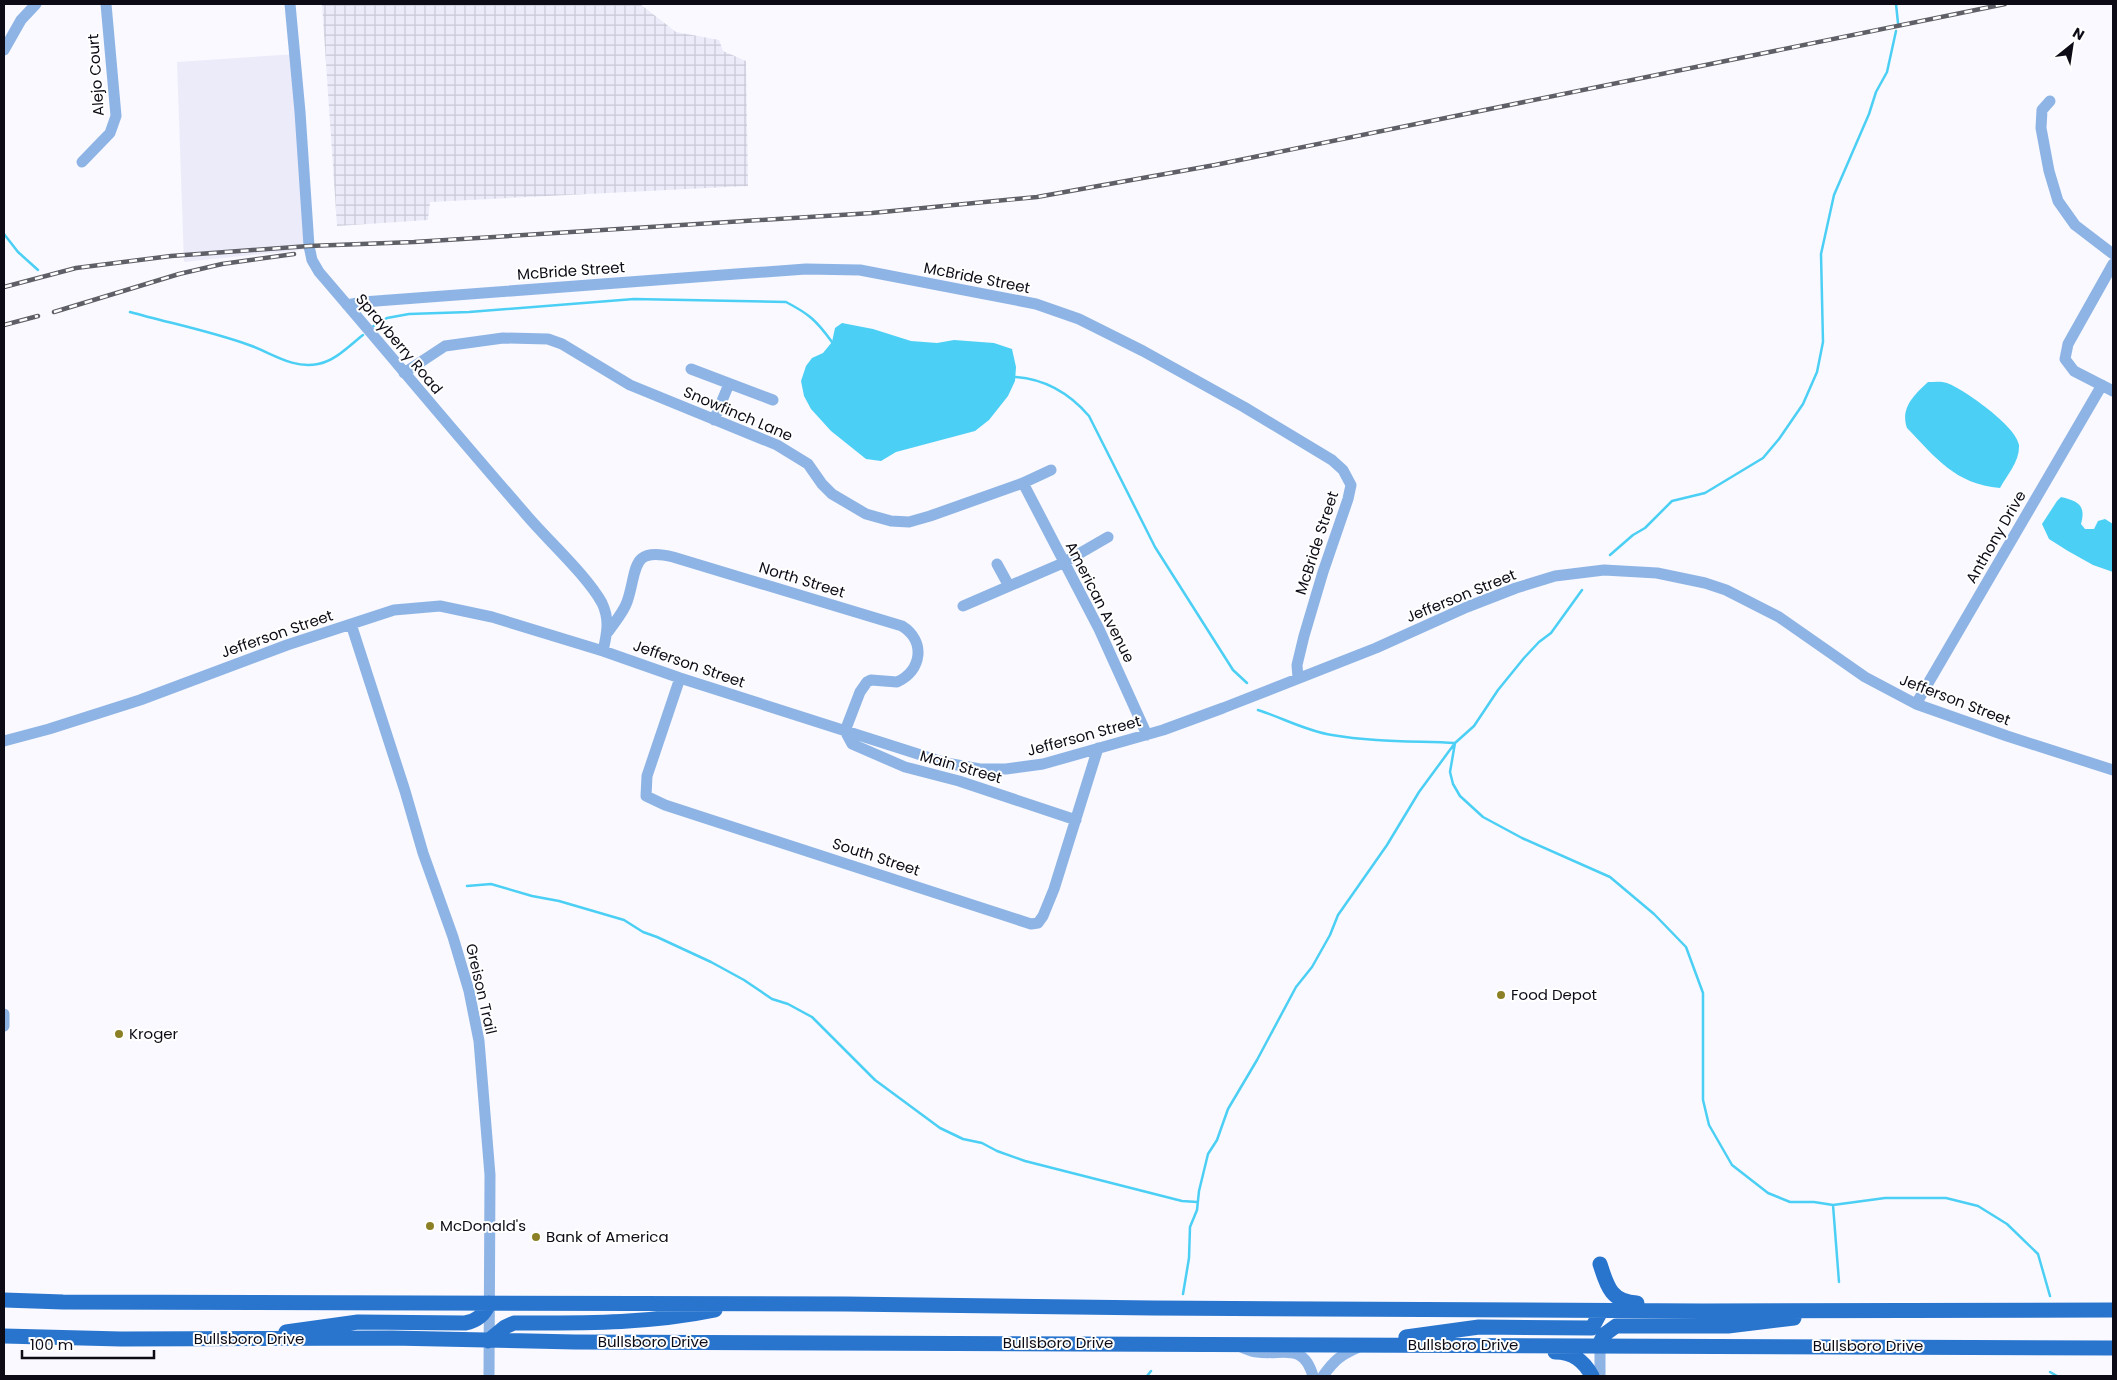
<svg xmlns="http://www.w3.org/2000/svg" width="2117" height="1380" viewBox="0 0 2117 1380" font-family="Poppins,sans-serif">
<defs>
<pattern id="industrial-grid" width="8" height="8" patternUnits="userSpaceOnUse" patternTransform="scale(1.25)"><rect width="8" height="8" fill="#ecebfa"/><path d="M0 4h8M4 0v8" fill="none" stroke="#c9c8d6"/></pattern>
</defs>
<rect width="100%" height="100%" fill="#f9f9ff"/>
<path fill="#ecebfa" d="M297,54L309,249L184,262L177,62Z"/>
<path fill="url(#industrial-grid)" d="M322,4H640L676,32L719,40L723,51L746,61L748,186L430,202L428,220L337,226Z"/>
<path fill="#4ccff4" d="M842,323L873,329L911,341L937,343L954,340L994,343L1012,349L1016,367L1015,381L1008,396L989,420L975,431L896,452L881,461L866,459L831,431L811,409L804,396L801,381L806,366L812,358L823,353L832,342L835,328Z
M1928,382C1934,382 1941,381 1947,383C1964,389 2017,427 2019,445C2020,461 2007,475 2000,488C1955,484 1936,458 1907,428C1900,408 1914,395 1928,382Z
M2061,497C2079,501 2086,506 2081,524L2085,529H2094L2098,521L2105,519L2113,524V572L2093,565L2068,551L2049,539L2042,524L2057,501Z"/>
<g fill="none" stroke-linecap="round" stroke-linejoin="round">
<path stroke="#4ccff4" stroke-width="2.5" d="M1896,4L1898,23
M4,234L18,252L38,270
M130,312C169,323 210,331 249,345C272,353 292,369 318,364C335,361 349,346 363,335
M372,327L387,318L409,314L469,312L634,299L786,302C809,314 816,320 832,342
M1015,377C1046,379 1069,393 1089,416L1155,547L1233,670L1247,683
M1610,555L1633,535L1645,528L1672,501L1705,493L1763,458L1779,439L1803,404L1817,372L1823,342L1821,254L1834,195L1869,114L1876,92L1887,72L1896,31
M1258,710C1283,718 1306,731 1332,735C1372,742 1414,741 1455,743
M1455,743L1450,772L1453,784L1460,796L1483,817L1522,838L1610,877L1654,914L1686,947L1703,993V1100L1709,1125L1732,1165L1768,1193L1790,1202H1814L1833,1205L1885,1198H1946L1978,1206L2007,1224L2038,1254L2050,1296
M467,886L491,884L532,896L559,901L624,920L643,932L657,937L711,962L744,980L772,999L788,1004L812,1017L875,1080L940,1128L963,1139L982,1143L997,1151L1025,1161L1182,1201L1197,1202
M1833,1205L1839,1282
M1183,1294L1189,1258L1190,1227L1197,1210L1199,1191L1208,1154L1217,1140L1228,1109L1257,1060L1296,987L1312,967L1330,935L1338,915L1387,845L1419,792L1455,743L1474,726L1498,690L1524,658L1539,642L1551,633L1582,590
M2050,1372L2057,1376
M1147,1376L1151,1371"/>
<path stroke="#8eb4e5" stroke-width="11" d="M290,4L300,112L309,246L312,260L319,272C387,351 454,432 523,511C545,538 586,574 602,603C610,620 607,633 603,651
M4,50L21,20L36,4
M2050,101L2042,110L2041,128L2049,171L2058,201L2075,225L2113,254
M82,162L110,133L116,116L106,4
M2113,264L2068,344L2065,359L2074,371L2113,391
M347,305L363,302L736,274L806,269L860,270L1036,304L1079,319L1143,351L1244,407L1332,460L1343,470L1351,485L1348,499L1323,572L1304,636L1297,665L1298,678
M691,369L773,400
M404,373L445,346L503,338L548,339L562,344L630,385L777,445L808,464L822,484L832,494L866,514L891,521L909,522L930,516L1023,483L1051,470
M714,420L729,384
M1023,483L1099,629L1147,735
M997,564L1009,586
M963,606L1063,563L1108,537
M351,624L405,791L423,853L453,937L469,991L479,1041L490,1175L489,1376
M608,632C614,623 623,613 627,602C638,571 629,546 673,557L902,626C926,641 922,671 897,682L871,680L867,682L860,692L845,731L852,744L905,767L959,781L1076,820
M680,678L647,776L646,796L665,805L1031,924L1038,923L1043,916L1054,889L1098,748
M1916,704L2102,385
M4,741L49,729L140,700L287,645L394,610L440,606L492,617L603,651L680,678L946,763L980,769H1006L1043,764L1163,730L1223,708L1376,648L1467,607L1516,588L1555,576L1604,570L1657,573L1705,583L1726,590L1779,617L1865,677L1916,704L2007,736L2113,770
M4,1014V1026
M1241,1347C1246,1349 1252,1352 1257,1352C1282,1356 1303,1341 1313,1376
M1323,1376C1335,1359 1341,1355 1359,1347
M1600,1376V1338"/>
<path stroke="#2975ce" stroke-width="15" d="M1600,1264C1607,1286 1611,1302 1637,1303
M4,1300L63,1302L846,1304L1153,1308L1703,1311L2113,1310
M286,1332L358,1322L465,1323C477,1321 485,1314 489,1303
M4,1336L121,1339L392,1338L575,1342L2113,1348
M1406,1337L1479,1327L1592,1328L1600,1313
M488,1341L505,1327L514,1323C582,1323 648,1324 715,1310
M1600,1343L1605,1334L1616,1326H1728L1794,1318
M1555,1352C1573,1352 1584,1361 1592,1376"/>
<defs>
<path id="rail" d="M4,287L76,268L171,256L309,246L414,242L872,213L1037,197L1215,165L2005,4
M54,312L179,274L222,264L294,254
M4,325L38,316"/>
</defs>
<use href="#rail" stroke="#5f5f67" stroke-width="4.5"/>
<use href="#rail" stroke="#fff" stroke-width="2.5" stroke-dasharray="8" stroke-linecap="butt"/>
</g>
<g fill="#8c8027" stroke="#fff" stroke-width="2">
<circle cx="1501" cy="995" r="5"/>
<circle cx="119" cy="1034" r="5"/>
<circle cx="430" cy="1226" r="5"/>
<circle cx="536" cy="1237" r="5"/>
</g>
<g text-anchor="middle" stroke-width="4" stroke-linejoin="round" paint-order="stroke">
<g font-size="15" fill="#0d0c16" stroke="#fff">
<text transform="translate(96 75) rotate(-94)" y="5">Alejo Court</text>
<text transform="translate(571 271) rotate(-4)" y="5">McBride Street</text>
<text transform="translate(977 278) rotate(11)" y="5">McBride Street</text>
<text transform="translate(399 344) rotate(50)" y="5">Sprayberry Road</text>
<text transform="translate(738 414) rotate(23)" y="5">Snowfinch Lane</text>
<text transform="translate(1996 537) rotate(-60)" y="5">Anthony Drive</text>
<text transform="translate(1317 543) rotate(-72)" y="5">McBride Street</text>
<text transform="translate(802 580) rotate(17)" y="5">North Street</text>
<text transform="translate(1461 596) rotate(-22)" y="5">Jefferson Street</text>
<text transform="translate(1100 602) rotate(63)" y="5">American Avenue</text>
<text transform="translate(277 634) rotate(-19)" y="5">Jefferson Street</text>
<text transform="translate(689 664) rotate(19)" y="5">Jefferson Street</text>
<text transform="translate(1955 700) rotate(21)" y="5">Jefferson Street</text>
<text transform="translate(1084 736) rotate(-15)" y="5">Jefferson Street</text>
<text transform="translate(961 767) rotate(16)" y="5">Main Street</text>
<text transform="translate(876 857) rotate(18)" y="5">South Street</text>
<text transform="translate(481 989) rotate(77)" y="5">Greison Trail</text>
<text x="249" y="1344">Bullsboro Drive</text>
<text x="653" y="1347">Bullsboro Drive</text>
<text x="1058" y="1348">Bullsboro Drive</text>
<text x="1463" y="1350">Bullsboro Drive</text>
<text x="1868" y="1351">Bullsboro Drive</text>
</g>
<g font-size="15" fill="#0d0c16" stroke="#fff" text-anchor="start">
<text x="1511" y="1000">Food Depot</text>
<text x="129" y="1039">Kroger</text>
<text x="440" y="1231">McDonald's</text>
<text x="546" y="1242">Bank of America</text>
</g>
</g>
<rect width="2117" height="1380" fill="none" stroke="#0d0c16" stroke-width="10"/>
<g transform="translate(2072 45) rotate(30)" stroke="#ffffff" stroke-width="4" paint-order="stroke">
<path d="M0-4L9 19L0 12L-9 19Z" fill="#0d0c16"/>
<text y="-8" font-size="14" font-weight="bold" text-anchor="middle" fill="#0d0c16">N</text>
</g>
<path d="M22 1350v8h132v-8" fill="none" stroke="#0d0c16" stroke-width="2.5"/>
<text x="30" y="1350" font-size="15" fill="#0d0c16" stroke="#ffffff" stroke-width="4" paint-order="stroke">100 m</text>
</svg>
